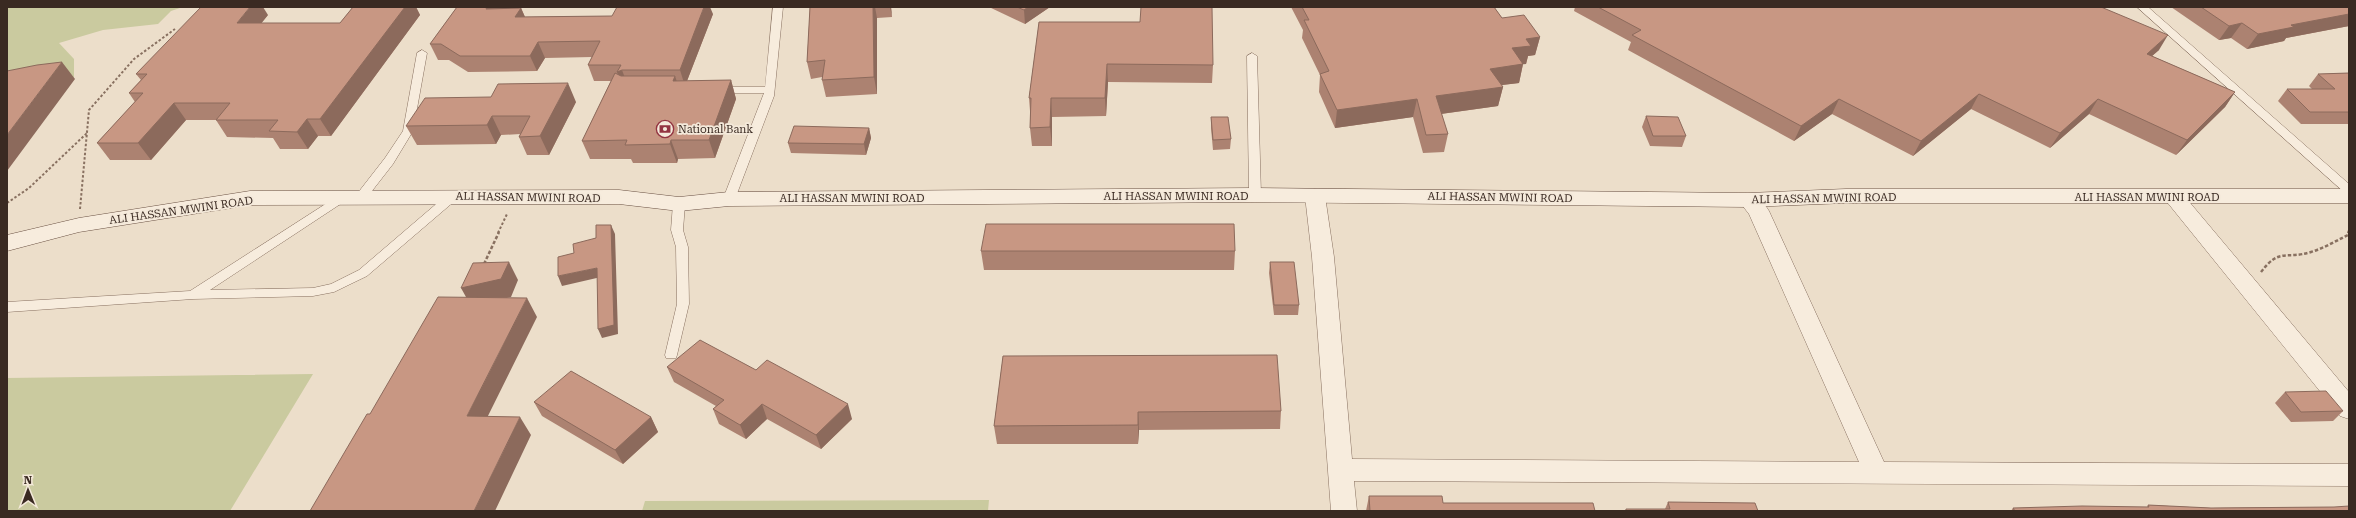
<svg xmlns="http://www.w3.org/2000/svg" width="2356" height="518" viewBox="0 0 2356 518" font-family="'Roboto Serif',serif">
<rect width="100%" height="100%" fill="#ecdeca"/>
<path fill="#caca9f" d="M7,7H183L171,11L158,24L103,30L59,43L74,59V77L7,87Z
M313,374L230,511H7V378Z
M989,500L988,511H642L645,501Z"/>
<g fill="none" stroke-linecap="round" stroke-linejoin="round">
<defs>
<path id="service" d="M773,7H783L774,96L735,199L729,203L723,199L764,93H719L714,90L719,87H765Z
M2137,7H2148L2349,184V194L2345,193Z
M422,50L427,53L413,131L393,164L365,200H357L355,197L357,194L385,158L403,131L417,53Z
M1252,53L1257,56L1261,195L1255,199L1249,195L1247,56Z
M453,192L459,196L457,199L367,276L334,292L313,296L193,299L7,312V302L190,291L341,194L345,195L347,198L345,201L210,290L313,288L331,284L359,270L449,193Z
M679,200L685,204L683,230L688,247L689,304L677,355L676,358H666L665,355L677,304L676,247L671,230L673,204Z"/>
<path id="minor" d="M1315,189L1322,191L1325,196L1334,257L1352,459L1859,462L1749,214L1738,200L1741,195C1754,191 1762,200 1769,211L1884,462L2349,464V486L1354,481L1357,511H1331L1312,257L1305,196L1308,191Z
M2174,190L2181,192L2349,392V419L2340,416L2167,202L2164,197L2167,192Z"/>
<path id="secondary" d="M1255,188L1748,193L1846,189H2349V203H1846L1748,207L1255,202L729,206L679,211L619,204L250,205L79,232L7,251V235L79,218L250,191L619,190L679,197L729,192Z"/>
</defs>
<use href="#service" stroke="#887060" stroke-width="1"/>
<use href="#minor" stroke="#887060" stroke-width="1"/>
<use href="#secondary" stroke="#6a5143" stroke-width="1"/>
<path stroke="#887060" stroke-width="2" stroke-dasharray="2.5 2" stroke-linecap="butt" d="M7,203L29,188L87,133
M80,209L89,110L134,59L175,29
M498,233L507,214
M2348,233L2349,230"/>
<path stroke="#887060" stroke-width="2.5" stroke-dasharray="3.5 2" stroke-linecap="butt" d="M484,264L499,232
M2261,272C2280,247 2285,260 2311,252C2324,248 2336,241 2348,235L2349,232"/>
<use href="#service" fill="#f7ecdd" fill-rule="evenodd"/>
<use href="#minor" fill="#f7ecdd" fill-rule="evenodd"/>
<use href="#secondary" fill="#f7ecdd" fill-rule="evenodd"/>
</g>
<path fill="#ac8271" d="M353,7H416L420,15L331,136H318L308,149H280L273,138L227,137L216,120H186L151,160H110L97,143L135,102L129,93L141,80L136,74L268,15L261,23H340Z
M457,7H504L503,8H521L525,17L612,16L713,14L687,81L731,80L736,99L715,158L678,159L677,163H633L631,159H590L582,141L611,81H594L588,65L592,57L545,58L537,71L468,72L449,60H438L430,44Z
M810,7H891L892,17L877,18V94L826,97L822,80V77L811,79L807,62Z
M989,7H1050L1025,24Z
M1291,7H1494L1502,18L1540,37L1535,55L1528,56L1526,64H1523L1519,83L1501,85L1503,87L1498,106L1441,114L1448,134L1444,152L1423,153L1413,117L1335,128L1319,92L1320,75L1302,38L1303,30Z
M1575,7H2101L2159,50L2152,56L2235,92L2225,107L2176,155L2089,114L2050,148L1971,109L1913,156L1832,114L1794,141L1628,50L1631,42L1574,11Z
M2171,7H2349V26L2286,38L2284,41L2247,49L2231,38L2219,40Z
M1039,22L1213,65L1212,83L1108,82L1106,116L1052,117V146H1032L1030,128V111L1029,98Z
M2349,73V124H2301L2278,101L2287,89H2312L2309,86L2318,74Z
M576,102L549,155H527L519,137L520,134L501,135L496,144L417,145L406,126Z
M1646,116L1686,136L1682,147L1650,146L1642,127Z
M1211,117L1231,139L1230,149L1213,150L1211,128Z
M869,128L871,138L866,155L791,153L788,143Z
M981,251H1235L1234,270H984Z
M1270,262L1299,305L1298,315H1274L1269,273Z
M1003,356L1281,411L1280,429L1139,430L1138,444H997L994,426Z
M667,367L756,370L852,419L821,449L767,419L746,439L719,424L713,409L716,406L674,382Z
M2285,392L2343,411L2333,421L2291,422L2275,403Z
M534,402L651,417L658,432L623,464L542,416Z
M1369,496L1443,503L1595,511H1366Z
M1668,502L1758,511H1625L1626,509H1665Z
M2148,505L2211,508L2334,507L2349,511H2011L2013,508L2147,507Z"/>
<path fill="#8c6a5c" d="M250,7H263L268,15L248,40L237,23Z
M405,7H416L420,15L331,136L320,119Z
M487,7H504L493,24L486,9Z
M704,7H710L713,14L685,86L680,70Z
M873,7H875L877,18V94L874,77Z
M890,7H891L892,17Z
M1028,7H1050L1025,24L1024,10Z
M521,8L528,24L515,17Z
M2349,14V26L2286,38L2284,41L2247,49L2258,34L2291,25Z
M2242,23L2231,38L2219,40L2229,26Z
M2168,35L2159,50L2138,68L2147,54Z
M1540,37L1535,55L1528,56L1526,64L1508,66L1512,48L1526,39Z
M538,42L545,58L537,71L530,56Z
M62,62L75,79L7,171V135Z
M1107,64L1108,82L1106,116L1105,98Z
M1523,64L1519,83L1486,87L1490,69Z
M622,70L628,86L623,88L617,72Z
M675,76L681,94L673,81Z
M731,80L736,99L715,158L709,140Z
M568,83L576,102L549,155L540,136Z
M1503,87L1498,106L1433,115L1436,96Z
M2235,92L2225,107L2176,155L2187,140Z
M1979,94L1971,109L1913,156L1921,141Z
M1051,98L1052,117V146L1050,127Z
M1417,99L1413,117L1335,128L1337,110Z
M1839,99L1832,114L1794,141L1801,126Z
M2098,99L2089,114L2050,148L2060,133Z
M174,103L186,120L151,160L138,143Z
M492,116L501,135L496,144L487,125Z
M307,119L318,136L308,149L297,132Z
M869,128L871,138L866,155L864,144Z
M671,140L678,159L677,163L670,144Z
M611,225L615,234L618,334L602,338L598,329Z
M509,262L518,280L511,297L471,306L461,288Z
M597,268L601,277L562,286L558,276Z
M527,298L537,317L479,434L467,416Z
M762,404L767,419L746,439L740,425Z
M848,404L852,419L821,449L816,435Z
M1138,412L1139,430L1138,444Z
M520,417L531,435L495,511H474Z
M651,417L658,432L623,464L615,450Z"/>
<path fill="#c89783" stroke="#8c6a5c" d="M201,7H250L237,23H340L353,7H405L320,119H307L297,132L269,131L278,120H216L230,103H174L138,143H97L143,93H129L147,74H136Z
M457,7H487L486,9L521,8L515,17L612,16L617,7H704L680,70H622L617,72L621,65H588L600,41L538,42L530,56H460L441,44H430Z
M810,7H873L874,77L822,80L825,60L807,62Z
M1017,7H1028L1024,10Z
M1141,7H1212L1213,65L1107,64L1105,98H1051L1050,127L1030,128L1031,98H1029L1039,22H1140Z
M1302,7H1494L1502,18L1524,15L1540,37L1526,39L1531,46L1512,48L1523,64L1490,69L1503,87L1436,96L1448,134L1426,135L1417,99L1337,110L1320,74L1329,71L1304,20H1309Z
M1598,7H2101L2168,35L2147,54L2235,92L2187,140L2098,99L2060,133L1979,94L1921,141L1839,99L1801,126L1632,35L1641,30Z
M2201,7H2349V14L2291,25L2294,27L2258,34L2242,23L2229,26Z
M62,62L7,135V71L37,65Z
M615,73L621,76H675L673,81L731,80L709,140H671L670,144L625,145L627,140L582,141Z
M2349,73V112H2310L2287,89H2335L2318,74Z
M568,83L540,136L519,137L530,116H492L487,125L406,126L425,98L491,97L498,84Z
M1646,116L1678,117L1686,136H1653Z
M1211,117H1228L1231,139L1213,140Z
M794,126L869,128L864,144L788,143Z
M986,224H1234L1235,251H981Z
M596,225H611L614,325L598,329L597,268L558,276V257L574,253L573,244L596,238Z
M509,262L501,279L461,288L473,263Z
M1270,262H1294L1299,305H1274Z
M438,297L527,298L467,416L520,417L474,511H310L367,414H370Z
M700,340L756,370L767,360L848,404L816,435L762,404L740,425L713,409L724,400L667,367Z
M1277,355L1281,411L1138,412V425L994,426L1003,356Z
M571,371L651,417L615,450L534,402Z
M2326,391L2343,411L2301,412L2285,392Z
M1369,496H1442L1443,503H1593L1595,511H1370Z
M1668,502L1755,503L1758,511H1626V509H1670Z
M2148,505L2211,508L2334,507L2349,506V511H2015L2013,508L2082,506L2149,507Z"/>
<defs>
<symbol id="bank-ring" viewBox="-11 -11 22 22"><circle r="9.5" fill="#f4e9da" stroke="#933441" stroke-width="1.5"/><path d="M-6-4H6V4H-6ZM0-2.3a2.3 2.3 0 1 0 0 4.6a2.3 2.3 0 1 0 0-4.6Z" fill="#933441"/></symbol>
</defs>
<g fill-rule="evenodd">
<use href="#bank-ring" x="655" y="119" width="20" height="20"/>
</g>
<g text-anchor="middle" stroke-width="3.5" stroke-linejoin="round" paint-order="stroke">
<g font-size="11" fill="#3a2a22" stroke="#f4e9da" text-anchor="start">
<text x="678" y="133">National Bank</text>
</g>
<g font-size="11" fill="#3a2a22" stroke="#f4e9da">
<text x="1176" y="200">ALI HASSAN MWINI ROAD</text>
<text transform="translate(528 197) rotate(1)" y="4">ALI HASSAN MWINI ROAD</text>
<text transform="translate(1500 197) rotate(1)" y="4">ALI HASSAN MWINI ROAD</text>
<text x="2147" y="201">ALI HASSAN MWINI ROAD</text>
<text x="852" y="202">ALI HASSAN MWINI ROAD</text>
<text transform="translate(1824 198) rotate(-1)" y="4">ALI HASSAN MWINI ROAD</text>
<text transform="translate(181 210) rotate(-8)" y="4">ALI HASSAN MWINI ROAD</text>
</g>
</g>
<rect width="2356" height="518" fill="none" stroke="#3a2a22" stroke-width="16"/>
<g transform="translate(28 490) rotate(359)" stroke="#f4e9da" stroke-width="3" paint-order="stroke">
<path d="M0-3L7 15L0 10L-7 15Z" fill="#3a2a22"/>
<text y="-6" font-size="11" font-weight="bold" text-anchor="middle" fill="#3a2a22">N</text>
</g>
</svg>
